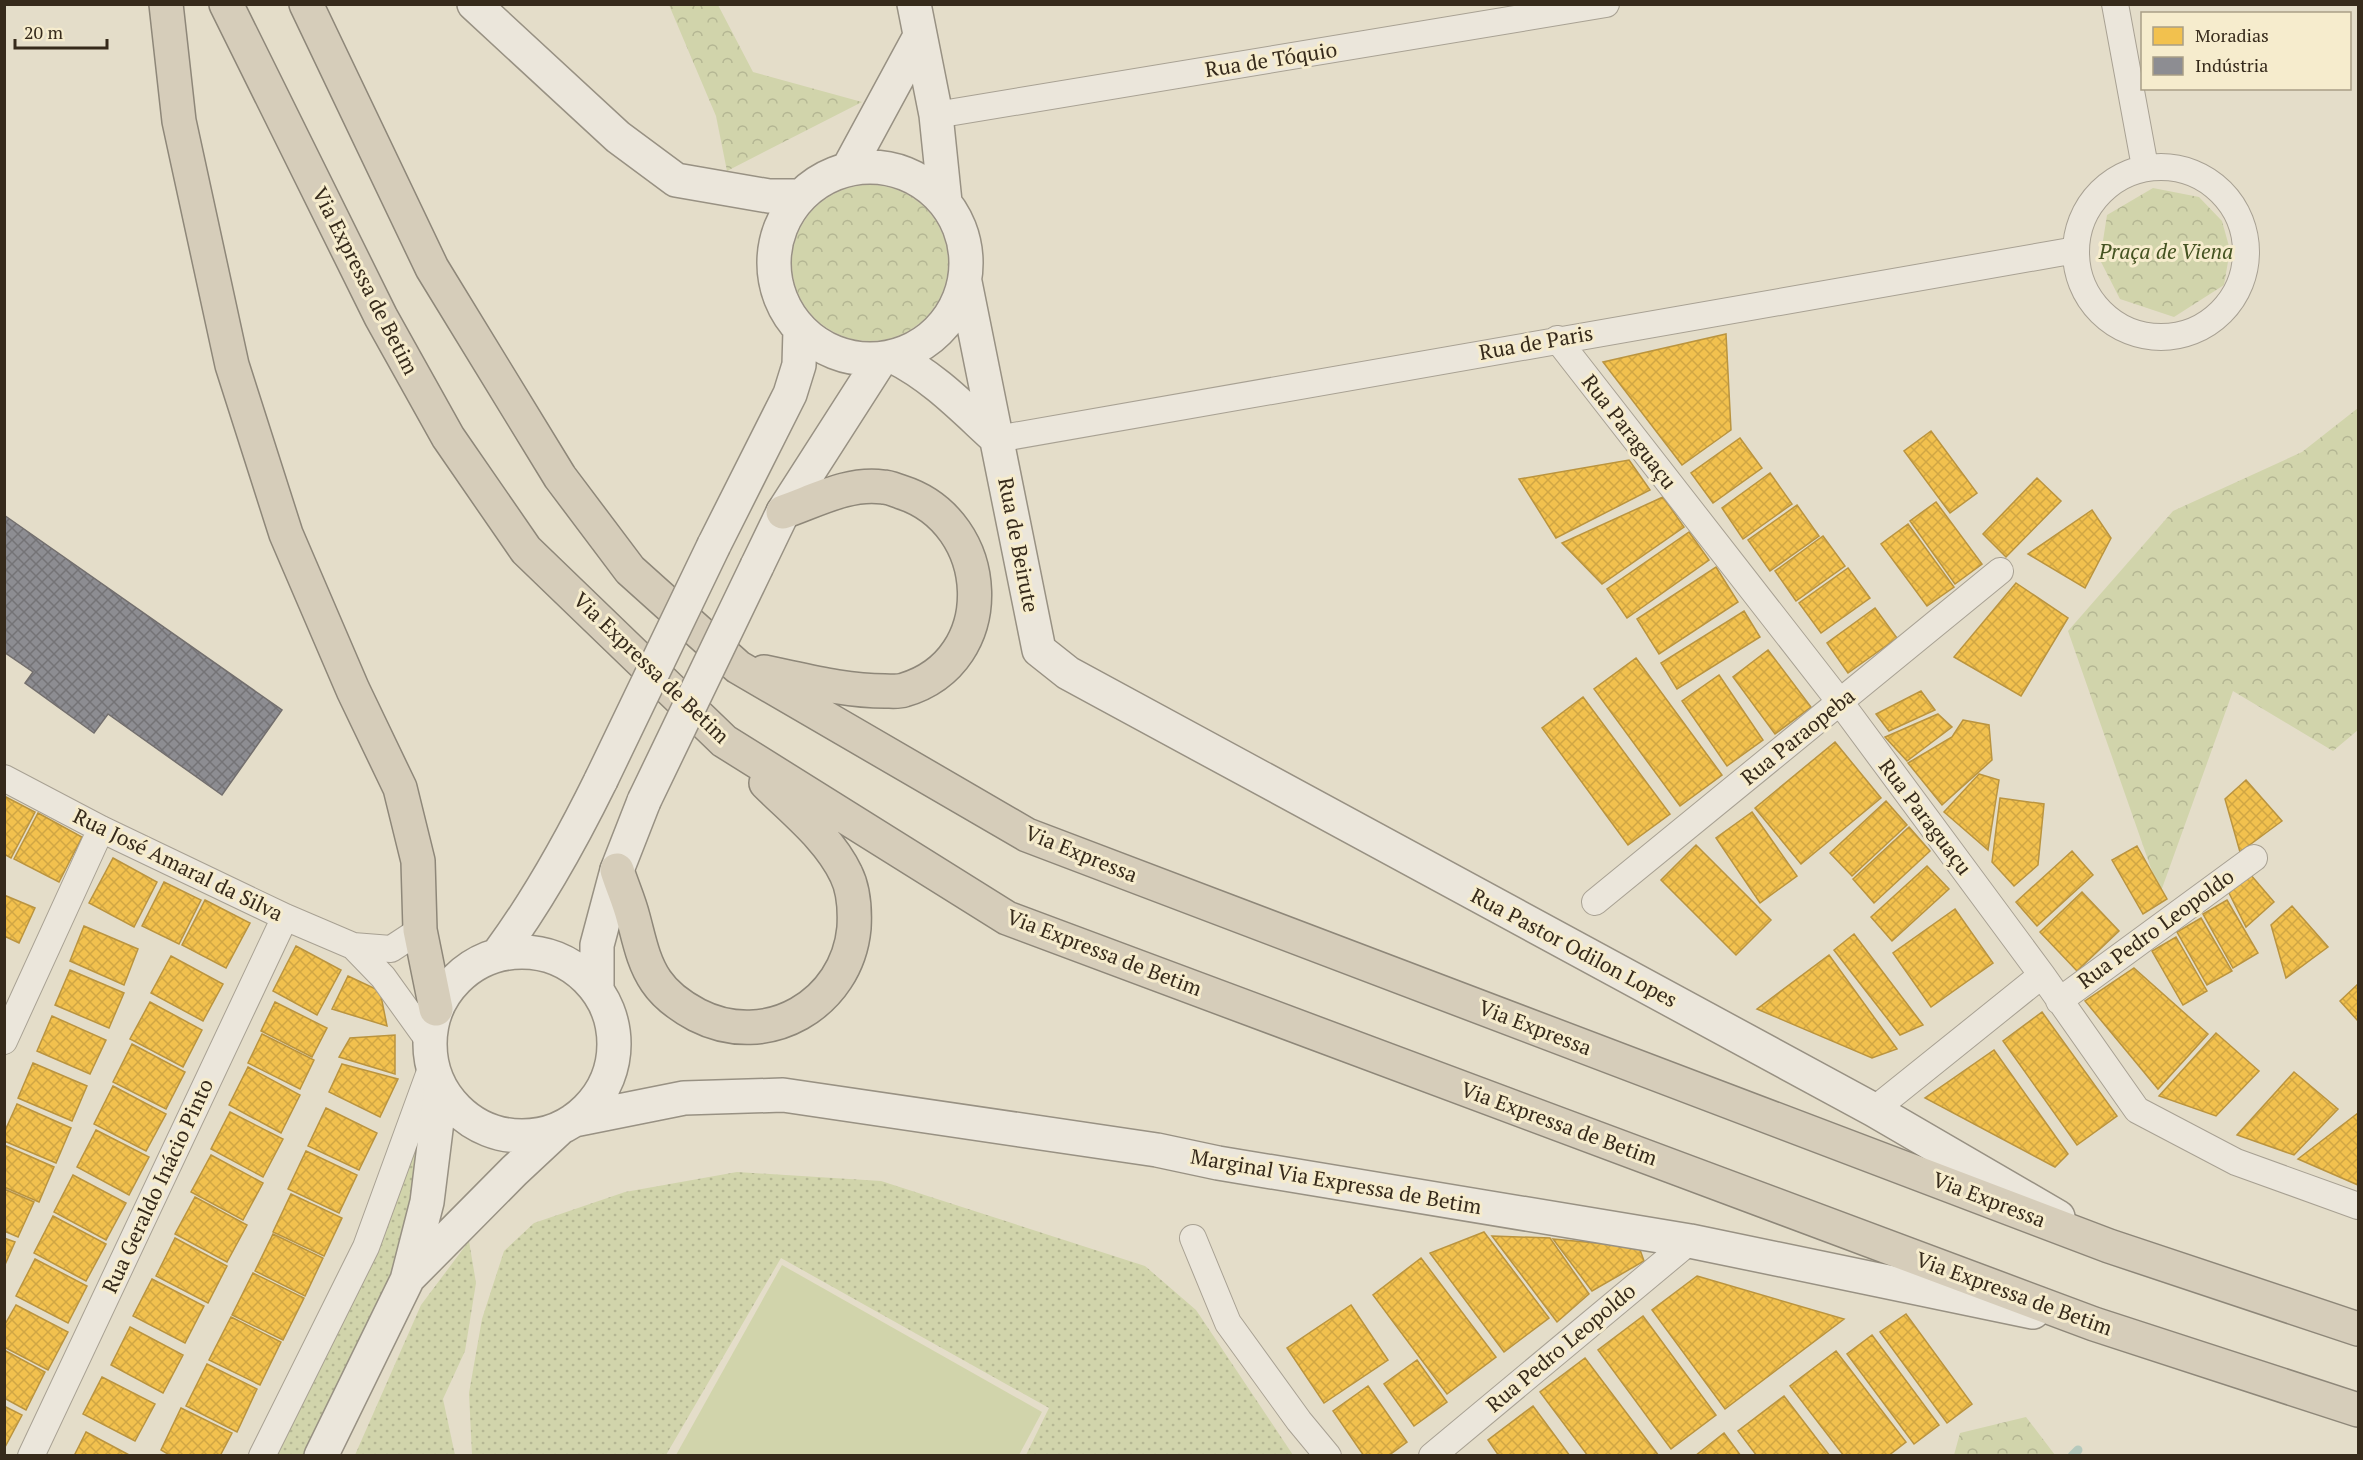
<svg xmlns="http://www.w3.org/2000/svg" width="2363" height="1460" viewBox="0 0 2363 1460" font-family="'PT Serif',serif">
<defs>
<pattern id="grass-dots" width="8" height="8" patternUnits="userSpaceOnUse" patternTransform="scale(1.5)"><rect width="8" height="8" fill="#d1d4ab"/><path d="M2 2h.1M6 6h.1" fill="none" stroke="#b4b693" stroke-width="1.8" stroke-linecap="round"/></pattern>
<pattern id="forest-crowns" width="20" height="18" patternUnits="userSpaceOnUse" patternTransform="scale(1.5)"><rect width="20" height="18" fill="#d1d4ab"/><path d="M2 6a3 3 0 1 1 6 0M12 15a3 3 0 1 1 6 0" fill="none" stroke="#b4b693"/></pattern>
<pattern id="homes-cross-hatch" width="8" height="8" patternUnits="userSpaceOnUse" patternTransform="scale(1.5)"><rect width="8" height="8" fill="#f2c14e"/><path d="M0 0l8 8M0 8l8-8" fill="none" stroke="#d0a644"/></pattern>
<pattern id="industry-cross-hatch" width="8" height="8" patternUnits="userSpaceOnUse" patternTransform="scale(1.5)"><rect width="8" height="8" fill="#8d8d92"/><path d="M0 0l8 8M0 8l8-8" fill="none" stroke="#747376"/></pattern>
</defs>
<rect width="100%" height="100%" fill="#e4ddc9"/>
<path fill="url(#grass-dots)" d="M424,1114L412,1198L398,1259L367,1333L305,1455L276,1456Z
M737,1172L881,1181L1145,1266L1196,1310L1293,1455H1026L1049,1408L781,1258L666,1455H472L469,1393L482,1319L504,1251L534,1223L625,1192Z
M469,1241L476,1283L465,1351L443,1399L455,1455H355L421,1305Z"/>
<path fill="url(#forest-crowns)" d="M669,5H718L753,72L862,102L727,171L716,116Z
M792 263a78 78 0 1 1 156 0a78 78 0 1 1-156 0Z
M2153,188L2199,197L2222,221L2230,250L2224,285L2174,317L2120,299L2100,260L2107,215Z
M2358,408V730L2333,751L2233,691L2160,894L2068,631L2173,511L2302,452Z
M2026,1417L2055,1455H1954L1960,1433Z"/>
<path fill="#d1d4ab" d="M782,1265L1042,1412L1019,1455H676Z"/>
<path fill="url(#homes-cross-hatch)" stroke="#ba943f" stroke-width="1.5" d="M1726,334L1731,430L1682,465L1603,362Z
M1931,431L1977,493L1950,513L1904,451Z
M1740,438L1762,468L1713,503L1691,473Z
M1629,460L1650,490L1556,538L1519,479Z
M1770,473L1792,504L1743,539L1722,508Z
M2037,478L2061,501L2006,557L1983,534Z
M1663,497L1684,527L1602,584L1562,543Z
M1936,502L1982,564L1955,584L1910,521Z
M1797,505L1819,536L1770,571L1748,540Z
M2092,510L2111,538L2085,588L2028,554Z
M1908,524L1954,587L1927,606L1881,544Z
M1689,532L1709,560L1627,618L1607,589Z
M1823,536L1845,566L1796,601L1775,571Z
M1716,567L1738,602L1659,654L1637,619Z
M1848,568L1870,598L1821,633L1799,603Z
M2016,583L2068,618L2021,696L1954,657Z
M1875,608L1897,638L1848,673L1827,643Z
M1744,611L1760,637L1677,689L1661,663Z
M1768,650L1811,707L1775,734L1733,677Z
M1636,658L1722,775L1680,806L1594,689Z
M1719,675L1763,740L1727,766L1682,701Z
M1921,691L1935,710L1889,731L1876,714Z
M1583,697L1670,814L1628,845L1542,728Z
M1938,714L1952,727L1907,761L1885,737Z
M1963,720L1989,725L1992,760L1942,805L1908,763L1952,737Z
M1835,742L1881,798L1801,864L1755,808Z
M1979,774L1999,780L1988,850L1944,812Z
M2246,780L2282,821L2240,852L2225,799Z
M4,796L35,812L11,858L4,854Z
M2000,798L2044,804L2038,865L2014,886L1992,862Z
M1886,801L1907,825L1852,876L1830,853Z
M1752,812L1797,876L1760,903L1716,838Z
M38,813L82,837L59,882L14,859Z
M1909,827L1930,851L1874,903L1853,879Z
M1696,845L1771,920L1736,955L1661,880Z
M2137,846L2167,899L2143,914L2112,860Z
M2072,851L2093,875L2037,926L2016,902Z
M113,858L157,882L134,927L89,903Z
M1927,866L1949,889L1892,941L1871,917Z
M2250,874L2274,902L2246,927L2229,893Z
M164,882L201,900L179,944L142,926Z
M2082,892L2119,931L2077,971L2040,932Z
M4,895L35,908L19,943L4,936Z
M205,900L250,923L226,968L182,945Z
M2227,900L2258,953L2233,968L2203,914Z
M2292,906L2328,947L2286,978L2271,925Z
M1955,909L1993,963L1931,1007L1893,953Z
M2201,918L2232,971L2207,985L2177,932Z
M84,926L138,949L124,985L70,961Z
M1854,934L1923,1025L1900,1035L1834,950Z
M2176,937L2207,991L2183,1005L2152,951Z
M296,946L341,970L317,1015L273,991Z
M1829,955L1897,1049L1872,1058L1757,1009Z
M171,956L223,984L203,1021L151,993Z
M2134,968L2208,1034L2158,1089L2085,1001Z
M70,970L124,993L109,1028L55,1005Z
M348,976L380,991L387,1026L332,1009Z
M2358,984V1021L2340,1001Z
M150,1002L202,1030L183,1067L130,1039Z
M275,1002L327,1028L312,1057L261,1031Z
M2042,1012L2117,1116L2077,1145L2003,1041Z
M52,1016L106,1040L90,1074L37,1051Z
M2216,1033L2259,1071L2216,1116L2159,1096Z
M262,1034L314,1060L300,1089L248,1063Z
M395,1035V1074L339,1057L350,1038Z
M132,1044L185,1072L166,1109L113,1082Z
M1994,1050L2068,1154L2055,1167L1925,1098Z
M33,1063L87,1086L72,1121L18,1098Z
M342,1064L398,1079L380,1117L329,1092Z
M248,1067L300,1095L281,1133L229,1105Z
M2294,1072L2338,1109L2294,1155L2237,1135Z
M113,1086L166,1114L146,1151L94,1124Z
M17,1104L71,1128L56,1163L4,1141V1133Z
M326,1108L377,1133L359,1170L308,1146Z
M230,1112L283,1139L263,1177L211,1149Z
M2358,1113V1185L2298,1159Z
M96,1130L149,1157L129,1195L77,1167Z
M4,1145L54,1167L39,1202L4,1187Z
M306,1151L357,1175L339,1213L288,1189Z
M211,1155L263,1183L243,1220L191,1192Z
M73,1175L126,1203L106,1240L54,1212Z
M4,1189L34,1202L18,1237L4,1231Z
M291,1194L342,1218L324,1256L273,1232Z
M195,1197L247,1225L227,1262L175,1234Z
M53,1216L106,1244L86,1281L34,1253Z
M1484,1232L1549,1318L1504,1352L1430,1253Z
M273,1234L323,1258L305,1296L255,1271Z
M1492,1236L1550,1238L1589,1294L1557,1322Z
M4,1238L15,1242L4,1267Z
M175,1238L227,1266L208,1303L156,1276Z
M1553,1239L1639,1247L1644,1261L1592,1291Z
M1421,1258L1496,1357L1447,1394L1373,1295Z
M35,1259L87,1286L68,1323L16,1296Z
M253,1273L304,1298L283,1340L232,1315Z
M1697,1276L1844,1319L1725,1409L1652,1310Z
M152,1279L204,1306L185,1343L133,1316Z
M16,1305L68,1332L48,1370L4,1347V1326Z
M1351,1305L1388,1360L1324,1403L1287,1348Z
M1906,1314L1972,1404L1947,1423L1880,1332Z
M1643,1316L1716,1415L1671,1449L1598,1350Z
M231,1317L281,1342L260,1385L209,1360Z
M130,1327L183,1355L163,1393L111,1365Z
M1872,1335L1939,1425L1914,1444L1847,1354Z
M4,1350L45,1372L26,1410L4,1398Z
M1836,1351L1906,1442L1888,1456H1844L1790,1386Z
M1585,1358L1659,1456H1588L1540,1392Z
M1417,1360L1447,1402L1414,1426L1384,1384Z
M207,1364L257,1389L237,1432L186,1406Z
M102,1377L155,1404L135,1441L83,1414Z
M1368,1386L1407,1442L1388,1456H1364L1333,1411Z
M1784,1396L1830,1456H1757L1738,1431Z
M4,1406L22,1415L4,1449Z
M1533,1406L1570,1456H1499L1488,1440Z
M181,1408L232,1433L220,1456H171L161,1450Z
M86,1432L131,1456H74Z
M1724,1433L1741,1456H1695Z"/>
<path fill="url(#industry-cross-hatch)" stroke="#736f6e" stroke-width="1.5" d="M4,515L282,710L222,795L108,714L94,733L25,683L33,672L4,652Z"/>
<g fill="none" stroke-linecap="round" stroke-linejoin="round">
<path stroke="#b5c9bd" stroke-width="9" d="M2072,1456L2078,1450"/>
<defs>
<path id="street" d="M2115,4L2145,167
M936,115L1606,4
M2076 252a85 85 0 1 1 170 0a85 85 0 1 1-170 0Z
M1557,339L1840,702L2042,975L2137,1110L2236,1162L2358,1206
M997,439L2076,250
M4,778L101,829L285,917L353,946L391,949L420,930
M1595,902L2000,571
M353,946L383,977L429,1041
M2059,1001L2254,858
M4,1041L101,829
M1874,1110L2042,975
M1193,1238L1228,1323L1299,1421L1328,1456
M31,1456L285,917
M262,1456L366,1247L432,1066
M1432,1456L1690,1241"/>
<path id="secondary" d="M474,4L618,137L676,180L769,196H801
M914,4L936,115L945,202
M774 263a96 96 0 1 1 192 0a96 96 0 1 1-192 0Z
M848,169L920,36
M965,282L1039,650L1068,673L1874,1110L2058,1217
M894,357C934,377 964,409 997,439
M714,545L790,394L799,365L800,330
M757,566L783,512L881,359
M430 1044a92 92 0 1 1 184 0a92 92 0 1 1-184 0Z
M499,953C539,899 571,841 601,780
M597,990V945L617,870L644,801
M574,1120L684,1098L783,1095L1157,1150L1218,1163L1690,1241L2033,1312
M408,1278L514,1171L559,1129
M321,1456L407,1280L427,1202L441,1089"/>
<path id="highway" d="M166,4L179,121L232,365L286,534L353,690L400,788L418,861L420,930L436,1009
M226,4L381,317L448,437L526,550L724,741L1007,918L2094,1324L2358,1410
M306,4L432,268L560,477L630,570L738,667L1027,835L2109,1246L2358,1329
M764,672C804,680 844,691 885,691C891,691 898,692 904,690C1002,661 995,522 901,492C895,490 889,487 883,487C849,482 815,501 783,512
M617,870C622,886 629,901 633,917C639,939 643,962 656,981C666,996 682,1007 697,1015C767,1051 847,1004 854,928C855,910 854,890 846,874C829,838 794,811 766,783"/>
</defs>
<use href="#street" stroke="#a8a193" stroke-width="28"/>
<use href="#secondary" stroke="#989183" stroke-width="36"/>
<use href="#highway" stroke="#8e8779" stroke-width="36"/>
<use href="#street" stroke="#ebe6db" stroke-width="26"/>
<use href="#secondary" stroke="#ebe6db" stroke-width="33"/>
<use href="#highway" stroke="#d6cdba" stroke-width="33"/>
<defs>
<path id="secondary-bridge" d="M601,780L714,545
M644,801L757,566"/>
</defs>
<use href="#secondary-bridge" stroke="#989183" stroke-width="36" stroke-linecap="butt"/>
<use href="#secondary-bridge" stroke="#ebe6db" stroke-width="33"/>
</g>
<g text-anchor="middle" stroke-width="6" stroke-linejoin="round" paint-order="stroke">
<g font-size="21" fill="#362a1b" stroke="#f6eccd">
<text transform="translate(1271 60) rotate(-9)" y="7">Rua de Tóquio</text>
<text transform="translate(365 281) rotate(63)" y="7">Via Expressa de Betim</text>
<text transform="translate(1536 343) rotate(-10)" y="7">Rua de Paris</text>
<text transform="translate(1629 432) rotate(52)" y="7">Rua Paraguaçu</text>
<text transform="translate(1018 545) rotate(79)" y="7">Rua de Beirute</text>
<text transform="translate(651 668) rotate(44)" y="7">Via Expressa de Betim</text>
<text transform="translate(1798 737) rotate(-39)" y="7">Rua Paraopeba</text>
<text transform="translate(1925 817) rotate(53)" y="7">Rua Paraguaçu</text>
<text transform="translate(1081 854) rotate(22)" y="7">Via Expressa</text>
<text transform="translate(178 865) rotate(26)" y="7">Rua José Amaral da Silva</text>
<text transform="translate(2156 929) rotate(-36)" y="7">Rua Pedro Leopoldo</text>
<text transform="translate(1574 948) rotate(28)" y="7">Rua Pastor Odilon Lopes</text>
<text transform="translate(1104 953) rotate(21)" y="7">Via Expressa de Betim</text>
<text transform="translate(1535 1028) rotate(21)" y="7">Via Expressa</text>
<text transform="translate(1559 1124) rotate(20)" y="7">Via Expressa de Betim</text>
<text transform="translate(1336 1182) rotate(10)" y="7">Marginal Via Expressa de Betim</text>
<text transform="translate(158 1186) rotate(-65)" y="7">Rua Geraldo Inácio Pinto</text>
<text transform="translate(1989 1200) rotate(21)" y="7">Via Expressa</text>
<text transform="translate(2014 1294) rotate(20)" y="7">Via Expressa de Betim</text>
<text transform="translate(1561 1348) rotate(-40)" y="7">Rua Pedro Leopoldo</text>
</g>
<g font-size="21" font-style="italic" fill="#445321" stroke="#f6eccd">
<text x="2166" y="259">Praça de Viena</text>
</g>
</g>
<rect width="2363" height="1460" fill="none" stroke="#362a1b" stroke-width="12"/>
<rect x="2141" y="12" width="210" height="78" fill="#f6eccd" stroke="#a99e86" stroke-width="1.5"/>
<rect x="2153" y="27" width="30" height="18" fill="#f2c14e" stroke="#a99e86" stroke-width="1.5"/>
<text x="2195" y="42" font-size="18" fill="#362a1b">Moradias</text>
<rect x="2153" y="57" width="30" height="18" fill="#8d8d92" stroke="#a99e86" stroke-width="1.5"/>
<text x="2195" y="72" font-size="18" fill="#362a1b">Indústria</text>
<path d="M15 39v9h92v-9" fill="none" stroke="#362a1b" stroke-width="3"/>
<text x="24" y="39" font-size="18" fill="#362a1b" stroke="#f6eccd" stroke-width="4.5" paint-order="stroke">20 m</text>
</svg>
